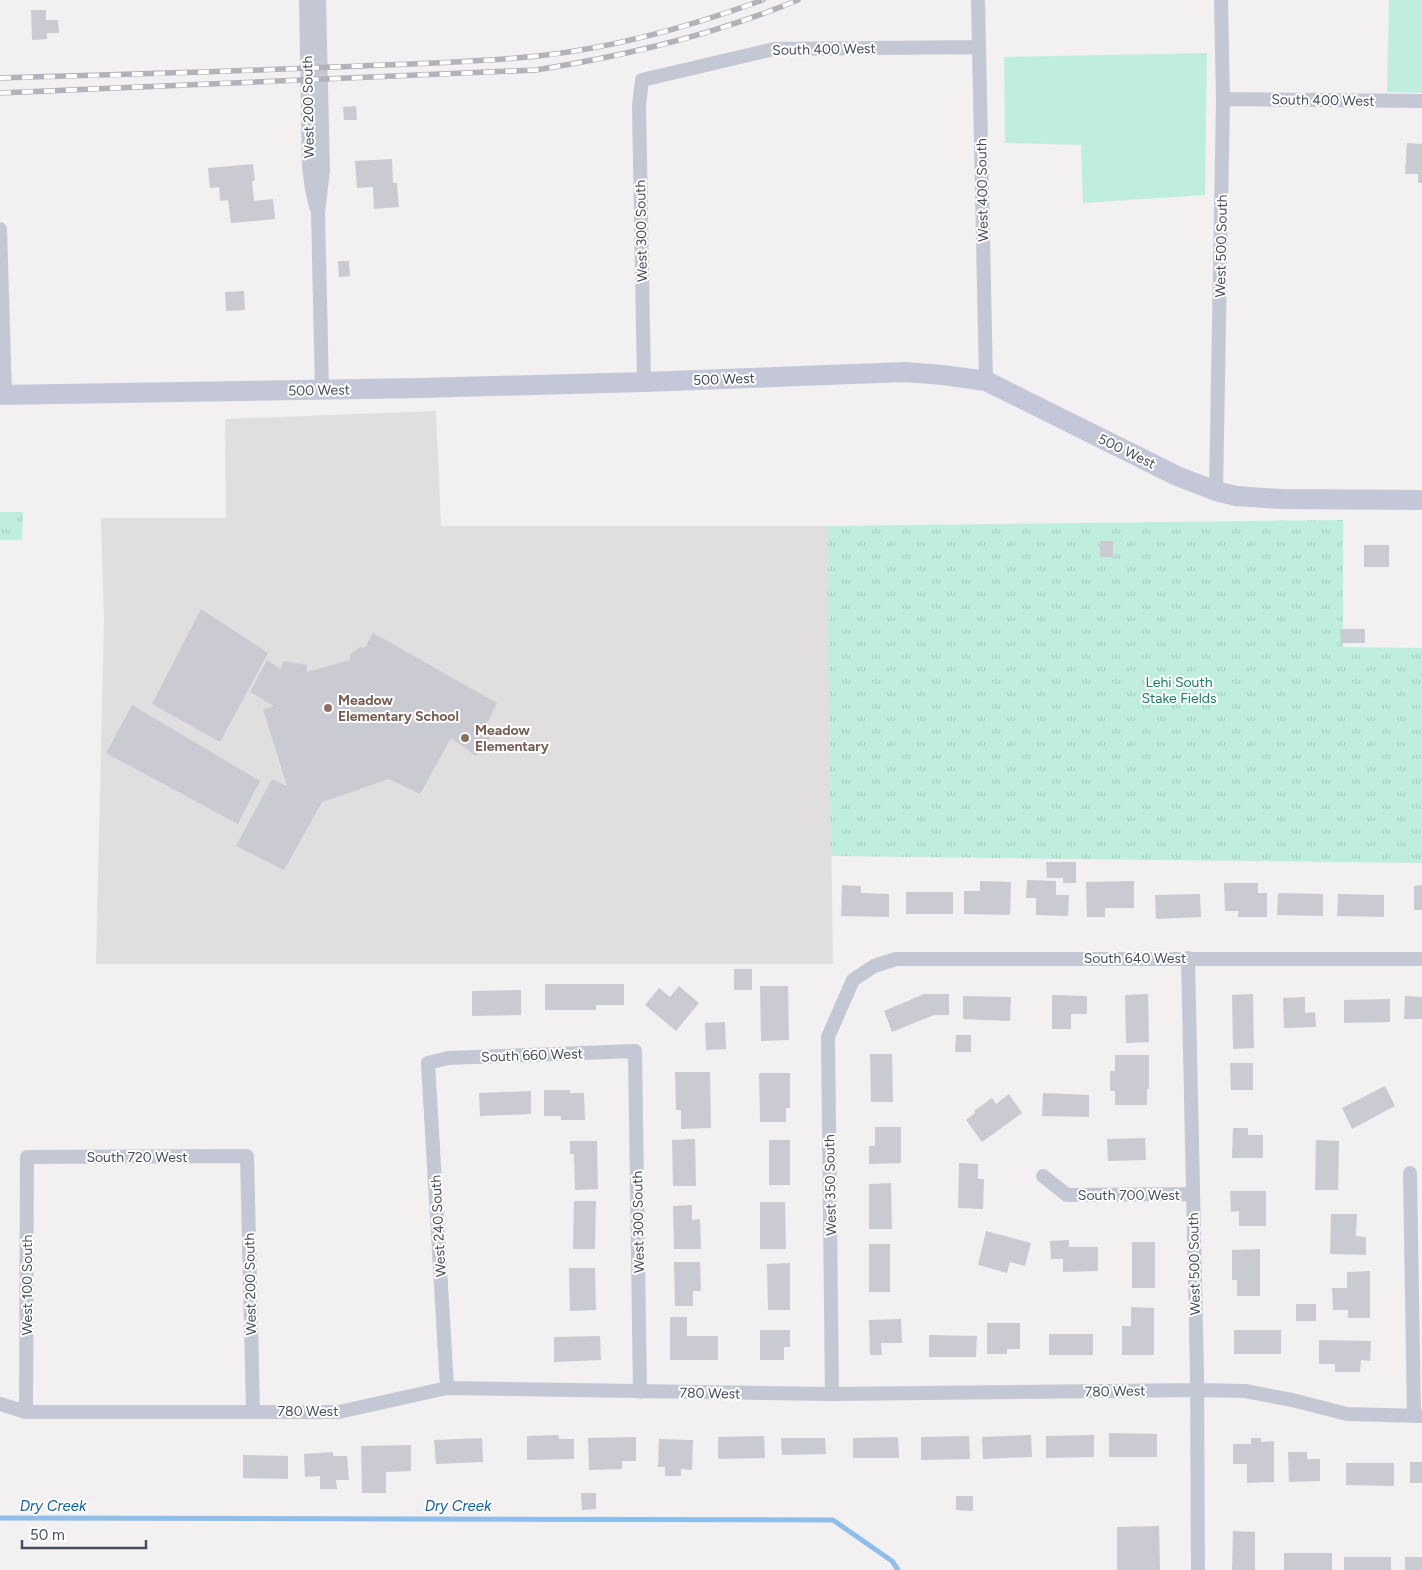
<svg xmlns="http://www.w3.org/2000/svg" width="1422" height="1570" viewBox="0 0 1422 1570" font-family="Figtree,sans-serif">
<defs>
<pattern id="park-tufts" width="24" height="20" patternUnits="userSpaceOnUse" patternTransform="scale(1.25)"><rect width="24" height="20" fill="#c0eede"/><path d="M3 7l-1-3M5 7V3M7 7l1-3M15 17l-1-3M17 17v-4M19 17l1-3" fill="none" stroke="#a6cec1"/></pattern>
</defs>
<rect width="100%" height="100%" fill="#f2f0f0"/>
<path fill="#e0dedf" d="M436,411L441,526H827L833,964H96L104,621L101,518H226L225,419Z"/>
<path fill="#c0eede" d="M1389,0H1422V93L1387,92Z
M1207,53L1205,195L1083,203L1081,145L1005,143L1004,57Z"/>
<path fill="url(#park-tufts)" d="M0,512H23L22,540H0Z
M1343,520V647L1422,648V863L831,856L827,526Z"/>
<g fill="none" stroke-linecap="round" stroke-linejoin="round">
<path stroke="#8ebee9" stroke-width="5" d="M0,1518L833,1520L892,1561L898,1570"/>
</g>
<path fill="#cacbd2" d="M31,10H46V20H58L59,33H47V39L32,40Z
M356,106L357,120H344L343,107Z
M1407,143L1422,144V183H1418V174H1405Z
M392,159L393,183H397L399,207L374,209L373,187L357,188L355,161Z
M253,164L255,180L252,181L254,201L273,199L275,219L231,223L228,200L220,201L219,187L210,188L208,168Z
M338,261H349L350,276L339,277Z
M244,291L245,310L226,311L225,292Z
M1100,541H1113V557H1100Z
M1364,545H1389V567H1364Z
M201,609L268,653L220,742L152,704Z
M1340,629H1365V643H1341Z
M373,633L497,703L484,729L492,735L476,756L451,738L420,794L389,779L322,802L284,870L236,846L272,779L287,786L263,709L274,706L250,692L267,660L281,669L283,661L307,665V672L350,660V654L356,650L360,647L365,648Z
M132,705L260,781L238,824L106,753Z
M1046,862H1076V883H1063V878H1047Z
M1027,880L1056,881V895H1069L1068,916L1036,915V898H1026Z
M980,881L1011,882L1010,915L964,914V891H980Z
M1134,881V908H1105V917H1087L1086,882Z
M1224,883H1258V893H1267V917H1238V911H1225Z
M842,885L861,886V893L889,894V917L841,916Z
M1422,885V910H1414V886Z
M906,892H953V914H906Z
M1278,893L1323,894V916L1277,915Z
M1200,894L1201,917L1156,919L1155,895Z
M1338,894L1384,895V917L1337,916Z
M734,969H752V990H734Z
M545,984H624V1005H596V1010H545Z
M679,986L699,1003L676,1031L645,1005L659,988L670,997Z
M760,986H788L789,1040L761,1041Z
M521,990V1015L472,1016V991Z
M924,994H949V1015H934L892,1032L884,1011Z
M1148,994L1149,1042L1126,1043L1125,995Z
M1253,994L1254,1048L1233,1049L1232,995Z
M1052,995L1087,996V1014H1071V1029H1052Z
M963,996L1011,997L1010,1021L963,1019Z
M1405,996L1422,997V1019H1404Z
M1305,997V1013L1315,1012L1316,1027L1284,1028L1283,998Z
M1390,999V1022L1344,1023V1000Z
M725,1022L726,1049L706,1050L705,1023Z
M956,1035H971V1052H955Z
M870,1054H892L893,1102H871Z
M1115,1055H1149V1089H1147V1105H1115V1091H1110V1071H1115Z
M1230,1063H1253V1090H1231Z
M675,1072H710L711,1128L681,1129V1110H676Z
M759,1073H790V1108H786V1122H760Z
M1385,1086L1395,1106L1352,1129L1342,1108Z
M544,1090H570V1093H584L585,1120H561V1116H544Z
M531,1091V1114L480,1116L479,1093Z
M1043,1093L1089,1095V1117L1042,1116Z
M1009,1094L1022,1113L982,1142L966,1120L975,1113L974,1111L992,1098L996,1104Z
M875,1127H901V1163L869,1164V1146H875Z
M1233,1128H1248V1135H1263V1158H1232Z
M1145,1138L1146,1160L1108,1161L1107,1139Z
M695,1139L696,1186H673L672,1140Z
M769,1140H790V1185H769Z
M1316,1140L1339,1141L1338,1190H1315Z
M570,1141H597L598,1189L575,1190L574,1154H570Z
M959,1163L978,1164V1179H984L983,1209L958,1208Z
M891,1183L892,1229H869V1184Z
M1230,1191H1266V1226H1239V1211L1231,1212Z
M574,1201H596L595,1249H573Z
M760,1202H785L786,1249H760Z
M692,1205V1220L700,1219L701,1249H674L673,1206Z
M1331,1214H1357L1356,1236L1366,1237V1255L1330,1254Z
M986,1231L1031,1243L1025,1266L1010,1262L1007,1273L978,1265Z
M1069,1240V1247H1098V1271L1063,1272V1259H1051L1050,1241Z
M1132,1242H1155V1288H1132Z
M869,1244H890V1292H869Z
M1260,1249V1296H1237V1280H1232V1250Z
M674,1262H700L701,1291H693V1306H675Z
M790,1263V1310H768L767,1264Z
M569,1268H595L596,1310L570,1311Z
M1370,1271V1318H1348V1310H1333L1332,1288H1347V1272Z
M1296,1304H1316V1321H1296Z
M1131,1307L1154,1308V1355H1122V1326H1131Z
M670,1317H687V1336H718V1360H670Z
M901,1319L902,1343H881L882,1355H870L869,1320Z
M987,1323H1020V1349H1007V1354H987Z
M760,1330H790V1347H784V1360H760Z
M1234,1330H1281V1354H1234Z
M1049,1334H1093V1355H1049Z
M929,1335L977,1336L976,1357H929Z
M600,1336L601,1360L554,1362V1337Z
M1319,1340L1371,1341L1370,1361L1361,1360L1360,1372H1335V1364H1319Z
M1109,1433L1157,1434V1457H1109Z
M558,1435L559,1439H574V1459L527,1460V1436Z
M1031,1435L1032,1457L983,1459L982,1437Z
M1094,1435V1457L1046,1458V1436Z
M764,1436L765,1458L718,1459V1437Z
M969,1436L970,1459L921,1460V1437Z
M636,1437V1461H622V1469L589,1470L588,1438Z
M898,1437L899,1458H853V1438Z
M482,1438L483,1462L436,1464L434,1440Z
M781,1438H825L826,1454L782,1455Z
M1251,1438H1261V1442L1274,1441V1482L1247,1483V1464H1233V1444H1251Z
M659,1439L693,1440L692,1470L681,1469V1476H665V1467H658Z
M411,1445V1471L386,1472V1493H362L361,1446Z
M333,1452V1456H347L349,1480H336L337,1489H320V1476L305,1477L304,1454Z
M1288,1452H1307V1459H1320V1481L1289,1482Z
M243,1455L288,1456V1479L243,1478Z
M1410,1462H1422V1483H1410Z
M1346,1463H1394V1486L1346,1485Z
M581,1493H596V1509L582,1510Z
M956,1496H973V1511L956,1510Z
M1159,1526L1160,1570H1117V1527Z
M1233,1531L1255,1532V1570H1232Z
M1284,1553H1332V1570H1284Z
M1344,1557H1391V1570H1344Z
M1405,1557H1422V1570H1405Z"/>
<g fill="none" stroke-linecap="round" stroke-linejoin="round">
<path stroke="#c4c8d4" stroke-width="14" d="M306,0L309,167L312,189L316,207
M319,0L323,171L318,212L322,390
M978,0L986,381
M1223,99L1422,101
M0,229L5,395
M644,382L639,105L642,80L774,49L979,47
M1216,491L1223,99L1221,0
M1188,958L1197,1373L1198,1570
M1410,1173L1414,1416
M1043,1176L1067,1195L1193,1194
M447,1388L428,1063L448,1058L635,1051L640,1392
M832,1394L828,1037L853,980L874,966L896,959H1422
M0,1404L26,1412H339L447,1388L832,1394L1197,1390L1245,1391L1292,1400L1347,1414L1422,1416
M26,1412L27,1157L247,1156L253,1411"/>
<path stroke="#c3c7d8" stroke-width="20" d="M0,395L421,388L644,382L905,372L943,375L986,381L1177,476L1216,491L1236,496L1281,499L1422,500"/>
<defs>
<path id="rail" d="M0,78C111,75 222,72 333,67C400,64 471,63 538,56C613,48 692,26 763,0
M0,93L536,70C625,56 714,35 798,0"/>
</defs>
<use href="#rail" stroke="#b2b3ba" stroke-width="5.5"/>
<use href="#rail" stroke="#fff" stroke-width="4" stroke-dasharray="11" stroke-linecap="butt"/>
</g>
<g fill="#8d6e63" stroke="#fff" stroke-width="2">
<circle cx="328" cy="708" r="5"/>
<circle cx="465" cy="738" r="5"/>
</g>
<g text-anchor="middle" stroke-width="4" stroke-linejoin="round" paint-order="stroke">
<g font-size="14" fill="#484d5d" stroke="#fff">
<text transform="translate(824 49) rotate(-1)" y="5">South 400 West</text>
<text transform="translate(1323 100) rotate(1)" y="5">South 400 West</text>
<text transform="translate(308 107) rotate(-91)" y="5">West 200 South</text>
<text transform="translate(982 190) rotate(-91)" y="5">West 400 South</text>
<text transform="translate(641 231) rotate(-91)" y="5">West 300 South</text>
<text transform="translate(1221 246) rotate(-89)" y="5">West 500 South</text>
<text transform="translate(724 379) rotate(-2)" y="5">500 West</text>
<text transform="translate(319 390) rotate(-1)" y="5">500 West</text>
<text transform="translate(1127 451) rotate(26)" y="5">500 West</text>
<text x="1135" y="963">South 640 West</text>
<text transform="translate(532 1055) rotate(-2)" y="5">South 660 West</text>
<text x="137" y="1162">South 720 West</text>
<text transform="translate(830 1185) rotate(-91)" y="5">West 350 South</text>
<text x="1129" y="1200">South 700 West</text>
<text transform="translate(638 1222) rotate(-91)" y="5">West 300 South</text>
<text transform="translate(438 1226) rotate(-93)" y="5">West 240 South</text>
<text transform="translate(1194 1264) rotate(-91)" y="5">West 500 South</text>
<text transform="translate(250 1284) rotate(-91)" y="5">West 200 South</text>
<text transform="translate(27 1285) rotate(-90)" y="5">West 100 South</text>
<text transform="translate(1115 1391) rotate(-1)" y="5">780 West</text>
<text transform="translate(710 1393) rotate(1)" y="5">780 West</text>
<text x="308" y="1416">780 West</text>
</g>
<g font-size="14" fill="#1a7d66" stroke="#fff">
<text x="1179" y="687">Lehi South<tspan x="1179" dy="16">Stake Fields</tspan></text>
</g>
<g font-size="14" font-weight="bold" fill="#785e54" stroke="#fff" text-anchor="start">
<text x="338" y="705">Meadow<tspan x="338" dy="16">Elementary School</tspan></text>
<text x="475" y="735">Meadow<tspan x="475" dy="16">Elementary</tspan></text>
</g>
<g font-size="15" font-style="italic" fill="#115fa7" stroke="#fff">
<text x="53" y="1511">Dry Creek</text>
<text x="458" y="1511">Dry Creek</text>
</g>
</g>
<path d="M22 1540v8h124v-8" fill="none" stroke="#484d5d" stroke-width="2.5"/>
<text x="30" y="1540" font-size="15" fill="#484d5d" stroke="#ffffff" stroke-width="4" paint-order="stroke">50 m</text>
</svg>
